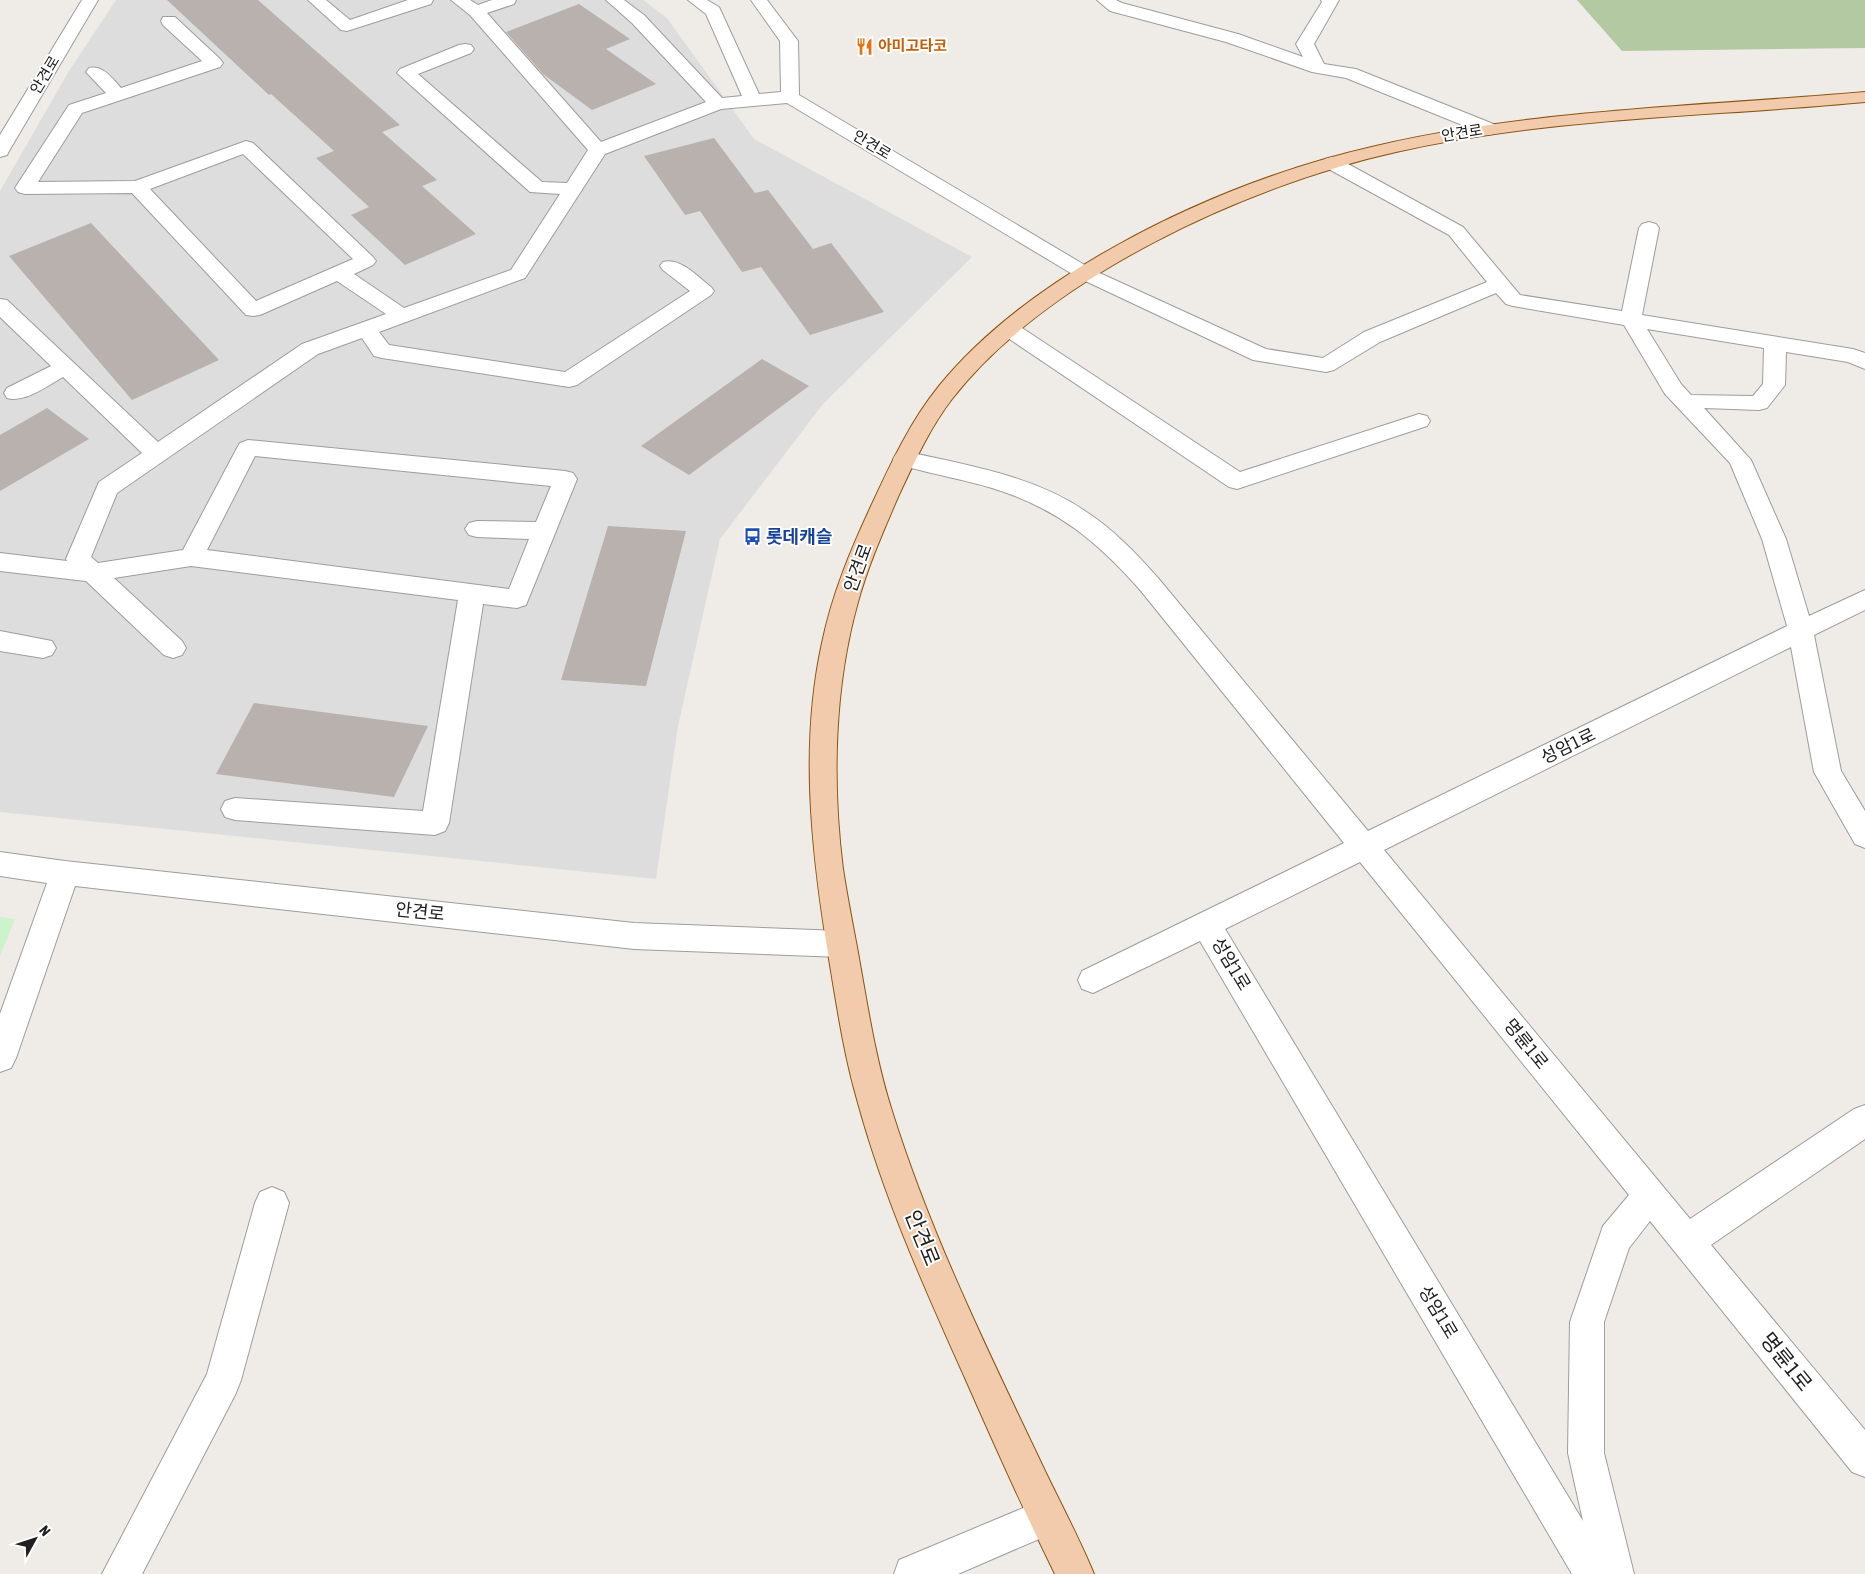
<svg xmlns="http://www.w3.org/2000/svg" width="1865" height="1574" viewBox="0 0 1865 1574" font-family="'Asap Condensed','Noto Sans KR',sans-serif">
<rect width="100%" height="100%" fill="#efece8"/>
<path fill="#dedddd" d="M116,0H643L667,18L754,139L972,257L823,404L720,539L678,726L656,879L0,812V191L69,71Z"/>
<path fill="#b2c9a2" d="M1577,0H1865V48L1622,51Z"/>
<path fill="#ccf3cb" d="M0,917L15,919L0,956Z"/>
<path fill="#b8b1ae" d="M167,0H258L400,125L382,132L437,180L422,186L476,234L405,265L351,215L369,207L316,158L334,151L271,94L269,95Z
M579,4L630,39L606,49L656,84L592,110L543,74L506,32Z
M714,138L755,193L768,190L813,249L831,243L884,312L810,335L761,267L742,272L700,211L685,215L644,156Z
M91,223L219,360L132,400L9,256Z
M762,359L809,386L689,475L641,446Z
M47,408L89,439L0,491V435Z
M608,526L686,531L646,686L561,680Z
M254,703L428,726L394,797L216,774Z"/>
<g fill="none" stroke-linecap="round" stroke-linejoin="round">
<defs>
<path id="minor" d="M82,0H98L9,151L7,155L0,157V135Z
M308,0H326L350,20L408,0H433L431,4L347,31L341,30Z
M451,0H470L478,5L492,0H516L514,4L487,13L601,142L706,102L632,23L606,0H624L644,15L722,98L742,96L706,14L688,0H707L719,7L759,94L781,92L780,41L751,0H767L798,41L799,95L1093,270L1266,349L1323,358L1364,332L1487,282L1449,235L1325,167L1323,163L1325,159L1332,157L1339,159L1463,227L1520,295L1622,311L1639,228L1642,224L1649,222L1656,224L1659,228L1642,315L1853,349L1865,353V369L1848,362L1786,352L1785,385L1767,408L1759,410L1704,408L1751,460L1786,539L1809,616L1865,590V610L1814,635L1841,771L1865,811V848L1855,844L1814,772L1791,647L1384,850L1690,1219L1854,1109L1865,1105V1139L1711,1245L1865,1430V1477L1852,1472L1650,1221L1629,1248L1604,1322V1453L1634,1574H1572L1200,941L1093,993L1082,989L1078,980L1082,971L1344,843L1141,591C1097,541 1057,508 992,488C961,479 928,473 896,464L893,459L896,454L904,451C965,465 1032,475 1085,511C1113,529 1136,553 1158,578L1368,831L1787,626L1762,539L1730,463L1665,394L1624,325L1513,306L1506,304L1496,293L1380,342L1334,370L1326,372L1253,360L1079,278L787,103L721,109L605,154L525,278L379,332L389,345L565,372L690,291L663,270L660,266L663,262C680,257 698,277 711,287L714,291L711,295L577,385L569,387L382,358L374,356L362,338L318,354L117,493L91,557L98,563L183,550L237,448L240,443L248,440L565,471L573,473L577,479L526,605L517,608L483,604L449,823L445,831L435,835L235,820L225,817L221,809L225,801L235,798L423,811L458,600L191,566L114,578L182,641L186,648L182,655L173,658L164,655L86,581L0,571V553L67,561L66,559L99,482L142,453L63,377C47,386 25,403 7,398L4,393L7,388L51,366L0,317V299L7,300L158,442L302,344L386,314L337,281L260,315L253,316L246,315L132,193L25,194L18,192L15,188L69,105L106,93L86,72L89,68C103,65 112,78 121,88L202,61L163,25L161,21L163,17H175L220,59L223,63L220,67L82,113L38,182L135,181L246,141L253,143L373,257L376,261L373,265L354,274L404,308L511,270L560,194L530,192L397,73L400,69L459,45L465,44L471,45L474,49L471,53L418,74L542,182L567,183L588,150L470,15ZM243,154L353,259L256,301L150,189ZM1647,329L1764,348L1763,384L1753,396L1691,395L1681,384ZM255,456L551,486L536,522L477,521L469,523L465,529L469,535L477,537L529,539L509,589L207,550ZM1360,862L1629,1195L1603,1226L1570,1322L1568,1453L1583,1521L1225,929Z
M1097,0H1116L1122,3L1238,34L1303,57L1296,44L1322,2L1321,0H1339L1314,44L1324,64L1356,69L1496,125L1498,129L1496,133L1489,135L1482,133L1346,78L1312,72L1226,42L1110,11Z
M1009,322L1016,324L1240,472L1419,414L1427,416L1430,421L1427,426L1237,489L1229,487L1002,334L998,329L1002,324Z
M0,631L52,641L56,648L52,655L43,658L0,651Z
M0,852L65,861L634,923L841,931L851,935L856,944L851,953L841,957L634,949L75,886L16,1058L11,1068L0,1072V1014L47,883L0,876Z
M272,1187L284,1192L289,1203L241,1380L236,1393L142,1574H102L207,1374L255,1203L260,1192Z
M1047,1498L1060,1504L1066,1517L1060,1530L958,1574H894L899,1560Z"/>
<path id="major" d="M1865,92V102C1709,117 1550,117 1396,152C1248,185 1047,277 952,399C929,429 914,463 898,497C883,532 868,566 858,602C834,687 832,782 843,869C847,895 852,921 857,947C867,1002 875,1058 892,1111C931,1236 990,1355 1046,1473C1062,1506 1080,1540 1094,1574H1055C1023,1509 994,1444 965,1378C925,1289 884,1198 858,1103C843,1052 836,1000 827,947C811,847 800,743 822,643C832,594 851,549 872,504C891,463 910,422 939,386C1027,278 1193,197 1325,159C1501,109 1684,108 1865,92Z"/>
</defs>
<use href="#minor" stroke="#9d9d9d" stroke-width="2"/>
<use href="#major" stroke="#895413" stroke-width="2"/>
<use href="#minor" fill="#fff" fill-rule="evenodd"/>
<use href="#major" fill="#f1cbab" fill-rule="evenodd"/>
</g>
<defs>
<symbol id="restaurant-bare" viewBox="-9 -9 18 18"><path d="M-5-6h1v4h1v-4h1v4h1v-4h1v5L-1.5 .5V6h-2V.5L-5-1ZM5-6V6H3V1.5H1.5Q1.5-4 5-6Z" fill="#e8710a" stroke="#fff" stroke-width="2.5" paint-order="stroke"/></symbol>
<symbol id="bus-bare" viewBox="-9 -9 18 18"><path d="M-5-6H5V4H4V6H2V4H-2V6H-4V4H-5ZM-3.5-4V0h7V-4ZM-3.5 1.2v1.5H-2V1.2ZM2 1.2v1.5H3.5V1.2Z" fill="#1a4fb4" stroke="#fff" stroke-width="2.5" paint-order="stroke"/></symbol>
</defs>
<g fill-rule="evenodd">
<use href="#restaurant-bare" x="852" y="34" width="25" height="25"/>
<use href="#bus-bare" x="740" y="524" width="25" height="25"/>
</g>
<g text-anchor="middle" stroke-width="4" stroke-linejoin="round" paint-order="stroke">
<g font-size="15" font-weight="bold" fill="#c56008" stroke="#fff" text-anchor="start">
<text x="878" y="51">아미고타코</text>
</g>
<g font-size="15" fill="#202020" stroke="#fff">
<text transform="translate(45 75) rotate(-59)" y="5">안견로</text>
<text transform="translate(1462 133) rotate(-9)" y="5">안견로</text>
<text transform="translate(872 145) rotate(31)" y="5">안견로</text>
</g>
<g font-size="18" font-weight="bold" fill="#164399" stroke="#fff" text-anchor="start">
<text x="766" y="543">롯데캐슬</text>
</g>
<g font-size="18" fill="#202020" stroke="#fff">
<text transform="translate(858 568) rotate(-70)" y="6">안견로</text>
<text transform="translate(1568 746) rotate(-26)" y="6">성암1로</text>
<text transform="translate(420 912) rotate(6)" y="6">안견로</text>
<text transform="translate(1231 964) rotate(59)" y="6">성암1로</text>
<text transform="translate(1526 1044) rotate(51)" y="6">명륜1로</text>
<text transform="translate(1438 1312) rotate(59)" y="6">성암1로</text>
</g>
<g font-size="21" fill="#202020" stroke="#fff">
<text transform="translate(922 1238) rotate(68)" y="7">안견로</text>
<text transform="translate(1786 1362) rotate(51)" y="7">명륜1로</text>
</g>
</g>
<g transform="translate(35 1539) rotate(50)" stroke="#ffffff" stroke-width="4" paint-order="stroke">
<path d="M0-4L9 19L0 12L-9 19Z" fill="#202020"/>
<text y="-8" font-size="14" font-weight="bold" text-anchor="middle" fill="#202020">N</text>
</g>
</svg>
